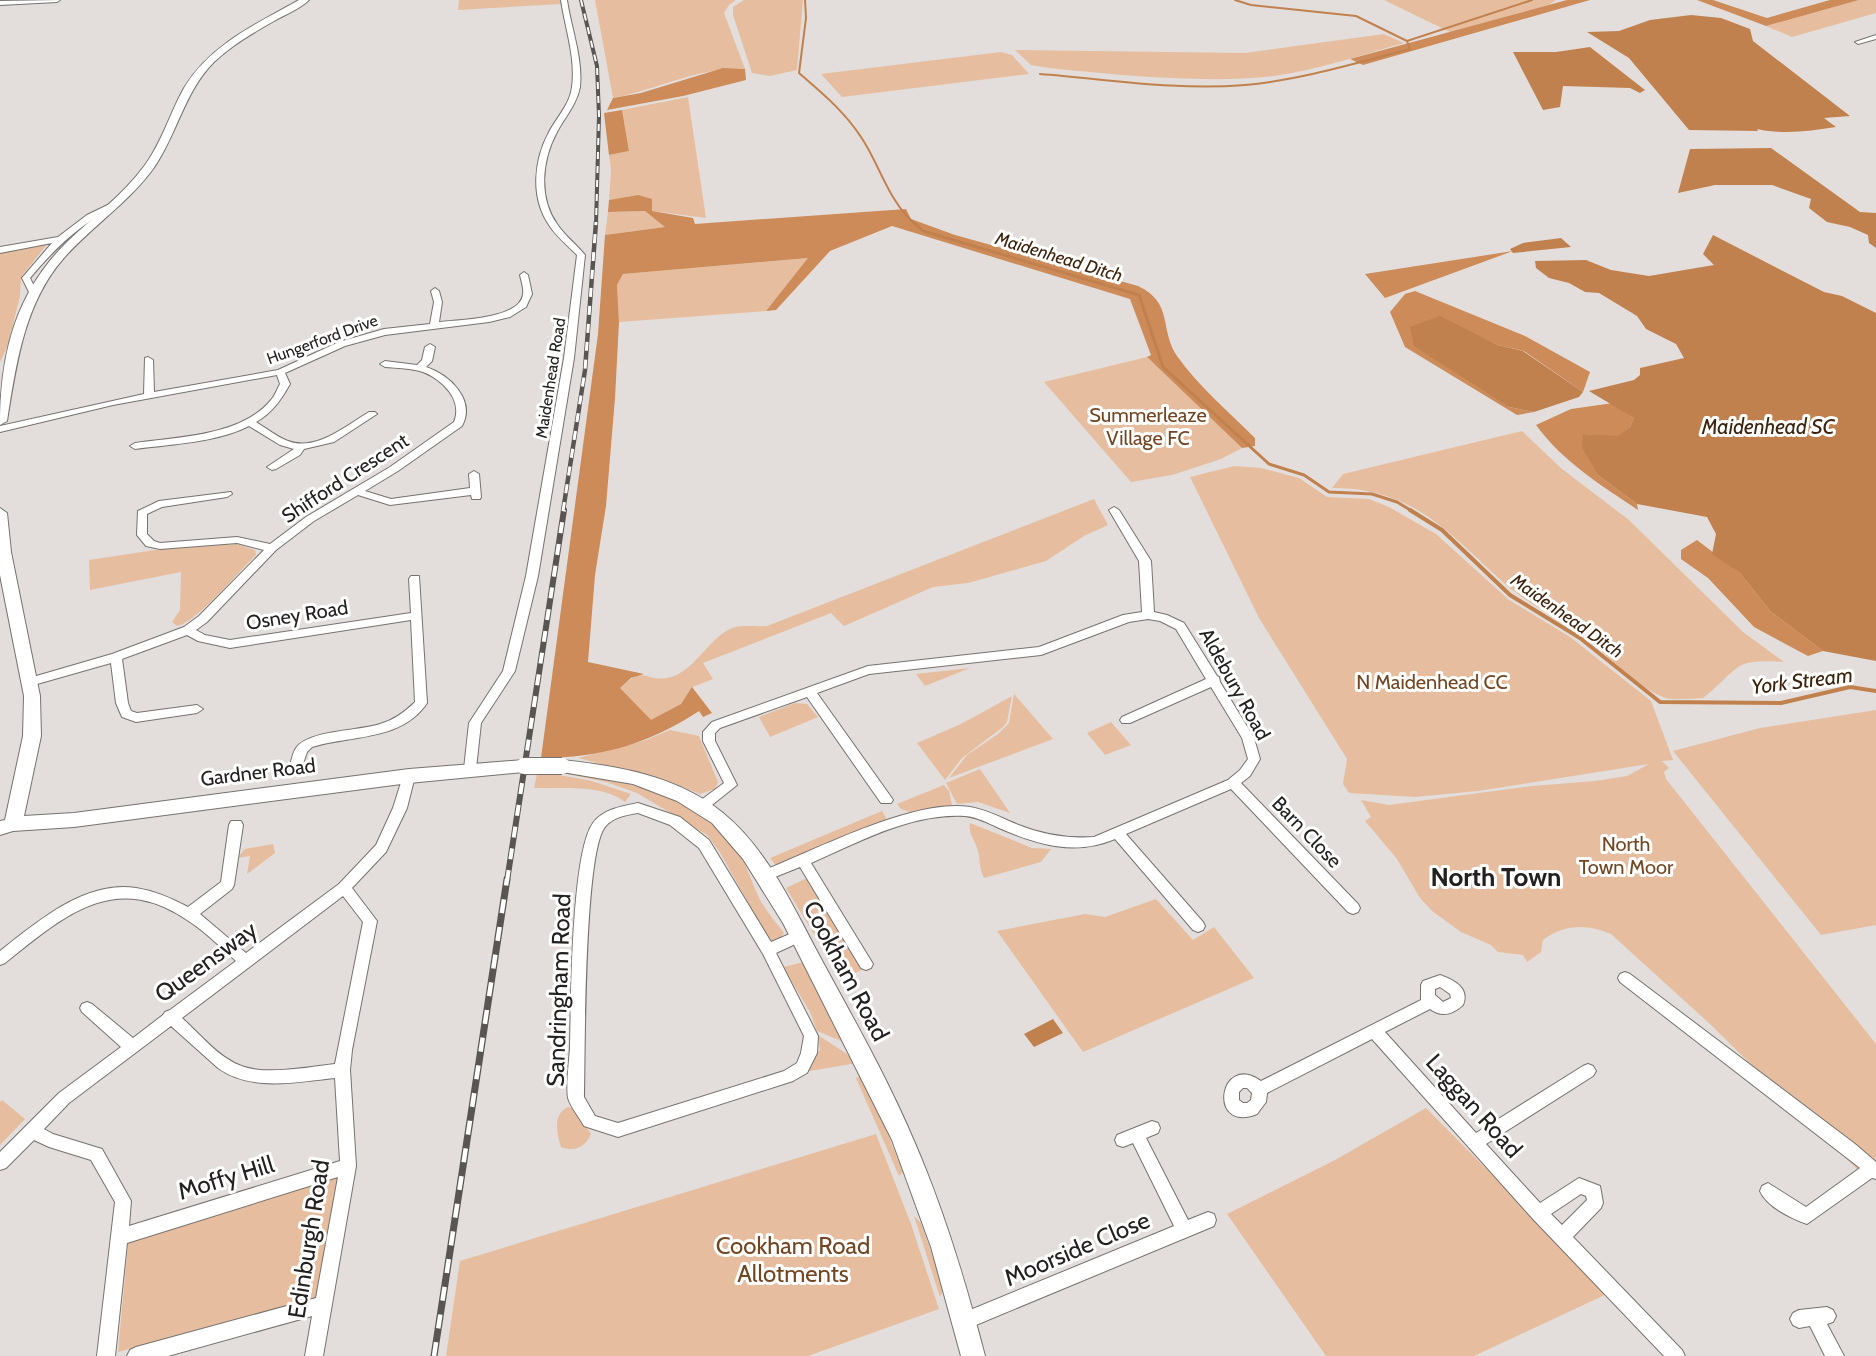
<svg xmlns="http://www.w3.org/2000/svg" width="1876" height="1356" viewBox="0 0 1876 1356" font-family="Cabin,sans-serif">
<rect width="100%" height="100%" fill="#e3dedb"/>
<path fill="#e6be9f" d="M459,0H560L561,4L458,10Z
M595,0H736L729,5L724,13L745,69C701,66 656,90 613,98Z
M744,0H803L797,70L770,76L752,73L733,15V7Z
M1384,0H1556L1546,7L1456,35Z
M1859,0H1876V13L1792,37L1766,26Z
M1384,34L1404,43C1361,55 1318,70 1274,76C1207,84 1117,75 1049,68L1031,65L1015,50L1245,53Z
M1001,52L1012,55L1029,74L842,97L821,74Z
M688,97L706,218L652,211L638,195L609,200L611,170L609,155L629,151L622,110Z
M645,211L666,227L605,235L608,212Z
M48,243L21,277L20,296L8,345L0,362V252Z
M809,258L766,311L619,322L617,285L623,274Z
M1147,357L1242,448L1221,459L1172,475L1131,482L1044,382Z
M1522,431L1562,469L1629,520L1743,632L1784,662C1731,658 1741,668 1703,698C1692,698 1677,701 1666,698C1641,691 1607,655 1586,638C1562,619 1533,607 1510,588C1451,537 1418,488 1332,488L1343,474Z
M1234,466L1261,468L1299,478L1327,497L1369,499L1389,507L1436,534L1509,600L1570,637L1651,701L1673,760L1662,761L1669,768L1664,772L1666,779L1876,1044V1176L1857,1169L1710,1024L1611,934C1586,924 1565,924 1543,940L1541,952L1527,962L1523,955L1498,952L1491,945L1461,932L1432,911L1420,898L1397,859L1365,821L1371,817L1361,800L1389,805L1532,786L1595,781L1627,776L1649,764L1478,791L1415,797L1349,793L1343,784L1347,759L1259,618L1190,477Z
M1094,499L1108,525L1084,536L1046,561L968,583L933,587L844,626L831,613L703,663L713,679L693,687L681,704L651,721L620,688C646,664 644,682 667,678C694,673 707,640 730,629C739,624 757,627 767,626Z
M236,544L255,550L256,555C239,571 196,623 177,626L172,622L180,610L181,572L90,590L89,560L155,550Z
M970,668L925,686L916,674Z
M1014,694L1053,739L949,778L967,755L998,734L1009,723Z
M1012,696L1007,722L1003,727L962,758L945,780L917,743L961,724Z
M795,703L807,704L818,717L770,737L759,717Z
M1876,710V925L1821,935L1673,751L1760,728Z
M1111,722L1131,745L1105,755L1087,733Z
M670,730L699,736L718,782L715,789L700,794L673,783L578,758L646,740Z
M980,769L1010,813L978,802L957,804L946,783Z
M552,771C607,768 697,796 732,841C744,857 748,873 756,891C762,906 774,920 784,933L781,937L770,941L719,851L707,835L637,793L606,782Z
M548,773L592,781L631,794L625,802C602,784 562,789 534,788L537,774Z
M944,785L949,791L952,805L910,812L901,809L897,804Z
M882,811L886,818L882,823L777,867L770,858Z
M970,823L1032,848L1051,849L1041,862L984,878C978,867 981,858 977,848C974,838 968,834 970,823Z
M273,844L275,853L247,874L250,856L237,858L245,849Z
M807,878L862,970L841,979L786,888Z
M1156,899L1193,940L1214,927L1254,978L1083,1052L997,931L1085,914L1105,917Z
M804,962L848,1044L817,1031L810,1012L783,967Z
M818,1035L856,1060L857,1063L804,1072L820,1050Z
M864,1075L903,1172L899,1176L856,1078Z
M2,1100L25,1119L0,1145V1102Z
M568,1107L575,1109L591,1134C585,1148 574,1152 561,1147C557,1134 552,1114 568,1107Z
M1426,1108L1609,1293L1474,1356H1326L1227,1214L1335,1160Z
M876,1134L911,1224L939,1309L808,1356H446L460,1261Z
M338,1177L316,1298L118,1352L128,1243Z
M914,1216L921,1223L944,1289L940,1297Z"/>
<path fill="#cc8b58" d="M1567,0H1590L1363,65L1350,59Z
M1697,0H1713L1767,18L1830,0H1859L1766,26Z
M723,68L745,69L746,80L683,96L607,110L613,98L641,93Z
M622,110L629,151L609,155L604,113Z
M638,195L652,199V211L693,218L695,224L906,209L911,219L955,235L1138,286C1174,303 1159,329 1177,356C1198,386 1229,412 1255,438V446L1242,448L1147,357L1151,355L1130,299L892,226L830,251L776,310L766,311L808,258L623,274L617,285L619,322L615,398L606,506L595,575L588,662L644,674L631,678L620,688L651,720L681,704L692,687L712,713L703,717L699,711C649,744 600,758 541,758L598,334L605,235L665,227L645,211L608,212L609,200Z
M1513,251L1385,298L1365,274Z
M1415,291L1525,336L1590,372L1583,392L1524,351L1498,345L1440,317L1509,407L1534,412L1517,415L1405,347L1390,312L1405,294Z
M1613,403L1634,418L1630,427L1618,437L1583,434L1599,476L1637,504L1638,510C1601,485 1563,462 1536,425L1571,409Z
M1697,540L1740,573L1770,611L1823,651L1808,656L1754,627L1708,578L1681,559V550Z"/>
<path fill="#c1814e" d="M1691,15L1721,18L1750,29L1753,41L1850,116L1824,118L1836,127C1810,131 1784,135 1757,129L1758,131L1689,130L1629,58L1587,32L1619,31L1650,20Z
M1590,47L1645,90L1640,93L1630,88L1563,86L1560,107L1543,110L1513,52H1556Z
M1771,148L1860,212L1876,213V248L1869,243L1868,235L1850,227L1827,222L1809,208L1811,199L1772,185H1715L1678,193L1690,149Z
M1713,235L1824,292L1842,296L1876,313V661L1823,651L1770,611L1740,573L1712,554L1716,534L1707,517L1637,504L1599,476L1582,448L1583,434L1618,436L1630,427L1634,418L1589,391L1634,380L1640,375V368L1684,358L1676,344L1646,329L1637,316L1599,293L1585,292L1569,283L1549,278L1536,268L1535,261L1586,260L1611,270L1649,276L1714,265L1703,254Z
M1561,238L1571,247L1513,253L1510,249L1523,243Z
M1440,316L1498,345L1523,351L1583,392L1579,397L1534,412L1509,407L1414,346L1410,327Z
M1053,1019L1063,1033L1034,1047L1024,1034Z"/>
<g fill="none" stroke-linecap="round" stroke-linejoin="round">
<path stroke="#c1814e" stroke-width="2" d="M805,0L806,18L799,73C822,93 844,111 861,137C880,165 888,201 915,224
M1235,0L1251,5L1356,16L1407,41L1532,0
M1040,74C1107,79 1177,91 1245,85C1300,80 1356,63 1410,49L1407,41"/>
<path stroke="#c1814e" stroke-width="3" d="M913,222L923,231L1139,295L1163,367L1269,464L1304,475L1329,492L1372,494L1397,502L1412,511"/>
<path stroke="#c1814e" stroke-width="4" d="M1410,510L1442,530L1510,595L1580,638L1660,702L1781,703L1850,687L1876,691"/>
<defs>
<path id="street" d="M60,0L57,2L0,5V1Z
M561,0H567C571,28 583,58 580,87C577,104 565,117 557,132C542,160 538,197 557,224C565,236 576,244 585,255L574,358L538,576L515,671L481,723L476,769L475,772H465L464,769L469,723L503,671L526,576L564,358L577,255C567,245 556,236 549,225C530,197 534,160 549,132C557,117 570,104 572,87C576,58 565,28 561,0Z
M1876,35V39L1858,44L1855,42Z
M118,200L122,202L121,204C83,221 57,246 30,278L38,294L37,296H31L22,278L52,243L0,253V247L58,237L87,215Z
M524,272L528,275L532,294L526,307L510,317L489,322L385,335L345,346L285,373L290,384C281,400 272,413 256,422C266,428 277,437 288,441C316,452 347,425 369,412H375L377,414L334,442L304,449L300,455L276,469L272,470L267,467L294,449L280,445L249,426C215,443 172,444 135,449L130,446L135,443C177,437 242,436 271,400C275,396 277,389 280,384L277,375L113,405L0,432V426L144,394L145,358L148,357L153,360L154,392L278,370L339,342L384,329L430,324L434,302L431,291L435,288L439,291L442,302L439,322C458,320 521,319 523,294C524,288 521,280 520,275Z
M430,344L435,347L432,361L426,367C450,375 476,400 462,426L398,471L365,491L391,499L470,488L469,474L474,471L479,474L481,497L480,499H472L471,495L390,505L358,495L314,521L276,550L207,622L196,630L205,635L230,640L411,613L409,579L411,576H419L427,703C402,741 351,735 312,747L307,752L300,773H290L289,770C291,763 292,754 296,748C308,730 360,731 380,724C394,720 405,712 415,702L411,620L230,648L198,641L187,635L122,659L128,703L131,711L137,713L197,705L203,709L197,713L136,722L122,717L116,703L111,663L30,686L26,685L24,682L26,679L112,654L184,627L199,616L264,550L237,543L160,549L146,546L137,535L138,511L159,501L231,492L232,494L227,497L162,507L147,514V534L154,541L160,543L237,537L270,544L306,517L390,467L454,422C463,400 443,380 423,372C411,368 397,368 385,367L380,364L385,361L417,365L422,360L425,347Z
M1114,507L1119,510L1151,561L1154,612L1167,615L1184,623L1217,676L1219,677L1220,682L1254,738L1260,759L1250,776L1241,783L1358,904L1360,908L1358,912L1353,914L1348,912L1231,789L1126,834L1203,922L1205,926L1203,930L1198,932L1193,930L1115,839C1075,856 1038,845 999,828C988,823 977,817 965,816C911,813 859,842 811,863L873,964L871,968L866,970L861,968L800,867L765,881L760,880L758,876L760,872C814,851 913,798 970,807C983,809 996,815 1009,821C1036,833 1063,839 1094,837L1228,780L1240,770L1248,759L1242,738L1211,687L1130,723H1122L1120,720L1122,717L1206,679L1176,629L1160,621L1148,619L1129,622L1041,655L869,674L817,693L891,797L893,800L891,803H881L807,697L720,728L715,733V741L737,785L707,809H697L695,806L697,803L724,783L703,741V732L712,722L868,666L1039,647L1123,615L1142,612L1139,561L1109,510Z
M409,771L414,773L415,776L407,808L386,852L352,888L377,921L352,1050L350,1070L356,1166L323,1356H305L312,1316L168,1356H127L130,1350L136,1347L316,1298L338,1177L127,1243L115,1356H97L115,1202L91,1160L49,1147L34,1140L6,1168L0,1170V1152L59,1093L121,1047L82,1012L80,1008L82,1004L87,1002L92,1004L133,1038L163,1015L165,1012L170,1010L236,961C221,948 207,933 190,922C115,869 64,916 5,963L0,965V951C37,922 85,880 136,888C155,891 171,898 188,907L221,882L229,825L231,821H241L243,825L234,885L232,889L200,914L246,953L339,884L376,845L393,808L403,776L404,773ZM343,896L363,922L335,1064C309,1067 263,1076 239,1065C217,1056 199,1033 182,1018ZM171,1026L218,1068C251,1092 297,1082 335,1078L340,1161L129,1226L131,1201L102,1149L53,1134L44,1129L69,1103Z
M638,803L680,817L709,840L771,942L799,930L804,932L806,936L804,940L776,953L818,1036L817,1053L807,1073L793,1081L618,1137L584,1126C580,1118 571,1108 568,1098C566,1085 569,1062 570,1048C571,1005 571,853 593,823C603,809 623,806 638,803ZM638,813L670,825L699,848L763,954L804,1036L801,1053L797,1063L784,1071L618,1123L595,1116L584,1097C585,1053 584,853 605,827C613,817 626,815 638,813Z
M1625,972L1630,974L1855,1144L1876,1162V1179L1872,1178L1807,1224C1791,1218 1767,1207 1760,1191L1762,1186L1768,1183L1806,1207L1860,1168L1620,982L1618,978L1620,974Z
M1440,975C1454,980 1470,988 1463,1005C1453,1014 1442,1018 1430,1009L1385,1032L1476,1133L1583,1066L1588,1064L1593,1066L1596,1071L1593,1076L1486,1144L1540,1203L1579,1178L1600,1186L1603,1203L1601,1208L1573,1237L1682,1350L1685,1356H1664L1533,1219L1372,1039L1267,1093L1266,1102L1257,1114C1207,1134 1219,1051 1261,1081L1421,1000V985L1423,981ZM1440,987L1450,994L1451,998L1443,1002L1435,995V989ZM1243,1088H1247L1252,1093L1251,1100L1247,1103H1243L1239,1100V1092ZM1581,1194L1586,1196L1587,1200L1562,1225L1551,1214Z
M1152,1121L1158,1123L1160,1128L1158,1133L1146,1138L1188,1220L1208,1212L1214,1214L1216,1220L1214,1226L964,1330L958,1327L955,1321L958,1315L1174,1226L1133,1143L1123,1147L1117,1145L1115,1140L1117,1135Z
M1827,1307L1833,1310L1836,1316L1833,1322L1827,1324L1844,1356H1825L1810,1326L1799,1328L1793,1325L1790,1319L1793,1313L1799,1310Z"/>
<path id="secondary" d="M299,0H309C300,9 286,14 274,21C253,33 232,45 214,62C184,92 177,135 153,169C128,203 91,227 63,259C24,304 16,365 7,421L0,425C0,355 15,293 67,242C93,217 123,195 145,165C162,142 170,113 184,88C210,45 256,24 299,0Z
M0,508L7,513L11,552L40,696L41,736L24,816L74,813L409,769L524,760L530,761L533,766L530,771L524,772L409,783L74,827L13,831L0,835V821L5,820L23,736L24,696L0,575Z
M562,760C619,766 678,776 723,813C767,849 793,906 819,955C852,1016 887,1077 914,1141C944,1210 966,1283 985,1356H961L931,1247L892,1140L783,923L743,859L712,823L677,801L633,784L556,771L553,766L556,761Z"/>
</defs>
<use href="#street" stroke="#76726f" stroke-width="2"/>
<use href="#secondary" stroke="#76726f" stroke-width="2"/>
<use href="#street" fill="#fff" fill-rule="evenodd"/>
<use href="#secondary" fill="#fff" fill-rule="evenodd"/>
<defs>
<path id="rail-far3" d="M581,0L597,66L599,116L596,224"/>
<path id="rail-far2" d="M563,511L585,370L596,222"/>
<path id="rail-far1" d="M507,881L564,510"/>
<path id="rail" d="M434,1356L507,879"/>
</defs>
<use href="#rail-far3" stroke="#585553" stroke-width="4"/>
<use href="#rail-far2" stroke="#585553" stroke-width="4.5"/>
<use href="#rail-far1" stroke="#585553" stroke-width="6"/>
<use href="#rail" stroke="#585553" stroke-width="7"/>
<use href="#rail-far3" stroke="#fff" stroke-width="2" stroke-dasharray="7" stroke-linecap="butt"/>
<use href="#rail-far2" stroke="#fff" stroke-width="3" stroke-dasharray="9" stroke-linecap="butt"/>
<use href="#rail-far1" stroke="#fff" stroke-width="4" stroke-dasharray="11" stroke-linecap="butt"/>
<use href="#rail" stroke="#fff" stroke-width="4.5" stroke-dasharray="14" stroke-linecap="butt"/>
<defs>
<path id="secondary-bridge" d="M524,766H562"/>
</defs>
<use href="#secondary-bridge" stroke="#76726f" stroke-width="18" stroke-linecap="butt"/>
<use href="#secondary-bridge" stroke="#fff" stroke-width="16"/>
</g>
<g text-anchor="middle" stroke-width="6" stroke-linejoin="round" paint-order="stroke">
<g font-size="16" fill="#232120" stroke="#fff">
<text transform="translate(322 339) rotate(-20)" y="6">Hungerford Drive</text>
<text transform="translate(550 378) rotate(-81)" y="6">Maidenhead Road</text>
</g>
<g font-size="18" font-style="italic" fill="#3d230c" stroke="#fff">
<text transform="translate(1059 257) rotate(17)" y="6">Maidenhead Ditch</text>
<text transform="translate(1567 616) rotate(35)" y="6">Maidenhead Ditch</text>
</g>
<g font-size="20" fill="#734621" stroke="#fff">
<text x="1148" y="422">Summerleaze<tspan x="1148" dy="23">Village FC</tspan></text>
<text x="1432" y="689">N Maidenhead CC</text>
<text x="1626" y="851">North<tspan x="1626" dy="23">Town Moor</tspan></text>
</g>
<g font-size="20" fill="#232120" stroke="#fff">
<text transform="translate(345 478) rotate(-33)" y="7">Shifford Crescent</text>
<text transform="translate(297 615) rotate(-9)" y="7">Osney Road</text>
<text transform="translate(1235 684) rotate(61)" y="7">Aldebury Road</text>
<text transform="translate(258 772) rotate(-7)" y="7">Gardner Road</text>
<text transform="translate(1307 832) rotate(46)" y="7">Barn Close</text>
</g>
<g font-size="21" font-style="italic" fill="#3d230c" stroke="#fff">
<text x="1768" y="434">Maidenhead SC</text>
<text transform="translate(1802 681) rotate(-7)" y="7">York Stream</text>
</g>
<g font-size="24" fill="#232120" stroke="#fff">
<text transform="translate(206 962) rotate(-36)" y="8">Queensway</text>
<text transform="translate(846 971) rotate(62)" y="8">Cookham Road</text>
<text transform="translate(559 990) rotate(-88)" y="8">Sandringham Road</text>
<text transform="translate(1474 1106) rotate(48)" y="8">Laggan Road</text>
<text transform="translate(226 1178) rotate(-17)" y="8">Moffy Hill</text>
<text transform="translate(309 1239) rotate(-81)" y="8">Edinburgh Road</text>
<text transform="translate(1077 1249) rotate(-23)" y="8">Moorside Close</text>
</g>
<g font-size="24" fill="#734621" stroke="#fff">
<text x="793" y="1254">Cookham Road<tspan x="793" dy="28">Allotments</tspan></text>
</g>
<g font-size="26" font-weight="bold" fill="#232120" stroke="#fff">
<text x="1496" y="886">North Town</text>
</g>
</g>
</svg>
